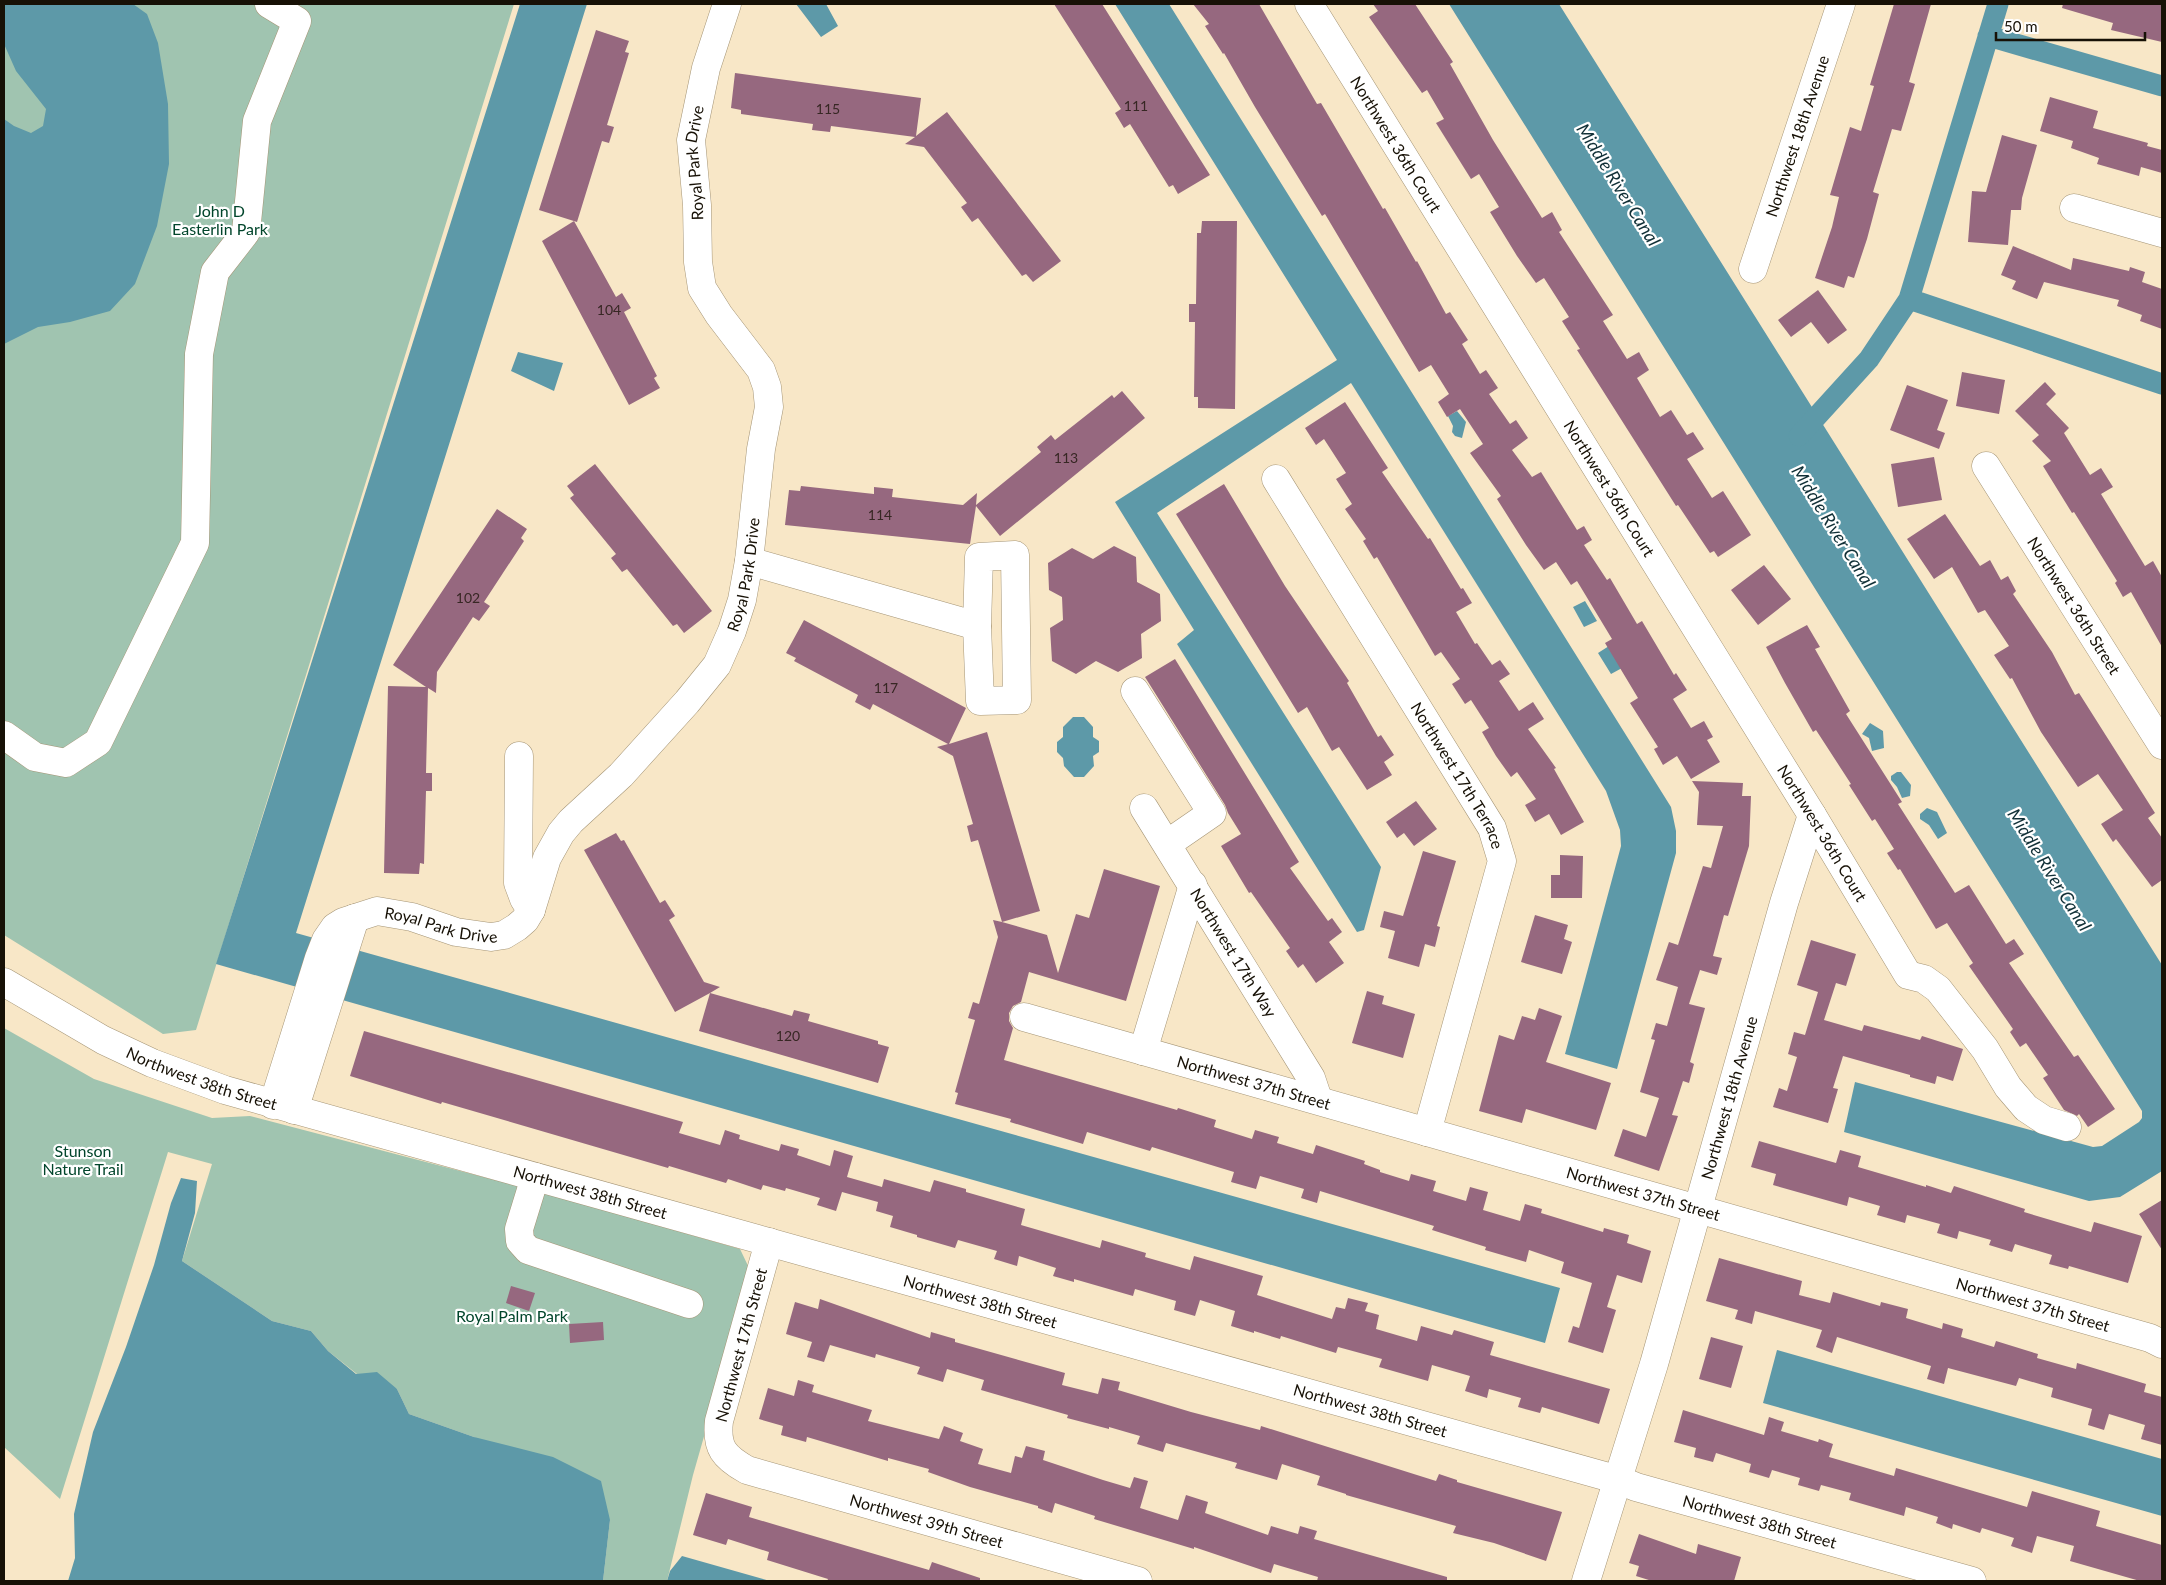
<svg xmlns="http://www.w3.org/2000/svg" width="2166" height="1585" viewBox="0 0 2166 1585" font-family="Lato,sans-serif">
<rect width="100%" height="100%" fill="#f8e7c7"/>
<path fill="#a0c4b0" d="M4,4H514L196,1030L163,1034L4,935Z
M4,1028L94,1079L212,1118L250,1116L548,1194L740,1249L751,1272L693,1475L667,1581H603L610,1520L474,1437L409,1414L397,1389L357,1374L328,1351L311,1331L272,1321L182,1261L212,1164L168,1152L60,1499L4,1447Z"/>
<path fill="#5d99a8" d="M4,4H133L147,14L158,43L168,104L169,164L157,226L135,284L110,311L70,322L38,327L4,344V119L14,126L31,133L43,126L46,109L16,71L4,44Z
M520,4H587L296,933L1560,1288L1545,1343L216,964Z
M796,4H826L838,26L821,37Z
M1115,4H1169L1671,807L1676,831V853L1617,1069L1565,1054L1621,846L1620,830L1606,791L1351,383L1157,513L1381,867L1364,930L1357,932L1177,644L1194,630L1115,502L1337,360Z
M1449,4H1559L2162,965V1171L2120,1197L2089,1201L1844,1132L1855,1082L2093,1147L2102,1146L2139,1122L2142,1118V1111Z
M518,352L563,363L554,391L511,371Z
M1457,411L1466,422L1462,438L1455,436L1452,432L1453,426L1448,416Z
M1585,601L1597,621L1584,627L1573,607Z
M1609,646L1622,668L1611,674L1598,653Z
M1073,717H1084L1093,727V737L1099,741V752L1093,756L1094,766L1084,777H1074L1064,766L1063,758L1057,752V742L1063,737V727Z
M1870,723L1883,731L1884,748L1872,751L1869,738L1862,734Z
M1897,772H1901L1911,785L1910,796L1902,798L1897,787L1891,780V776Z
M1927,808L1937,812L1947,833L1938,839L1929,825L1920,819V814Z
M181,1178L197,1181L195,1213L182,1261L272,1321L311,1331L328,1351L356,1374L377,1372L397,1389L409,1414L474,1437L553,1457L601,1481L610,1520L603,1581H68L75,1558L74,1514L93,1432L126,1347L154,1265L171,1203Z
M1777,1350L2162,1459V1516L1763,1403Z
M682,1556L770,1581H667L670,1571Z"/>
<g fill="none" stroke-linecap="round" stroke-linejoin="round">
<path stroke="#5d99a8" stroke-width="21" d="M1988,36L2162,86
M1909,299L1998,4
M1799,436L1869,359L1909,299L2162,384"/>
</g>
<path fill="#96687f" d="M1054,4H1102L1210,175L1178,194L1173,185L1169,187L1130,124L1124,128L1115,113L1121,109Z
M1193,4H1259L1317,104L1321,103L1383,209L1385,208L1416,262L1417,261L1446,314L1450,312L1468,340L1462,344L1480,374L1486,370L1498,388L1489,394L1510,424L1516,420L1528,438L1512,450L1532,477L1541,472L1577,530L1584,526L1592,540L1584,545L1607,580L1610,578L1637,624L1642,621L1674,675L1676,673L1687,690L1673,699L1691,728L1704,721L1713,737L1707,740L1720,762L1691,779L1677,756L1663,765L1654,749L1658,747L1630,703L1638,698L1605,643L1612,639L1577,581L1571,585L1556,562L1544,570L1526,545L1497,499L1501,496L1470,453L1483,444L1460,409L1447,417L1438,402L1449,394L1431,365L1419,372L1325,214L1322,216L1255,107L1224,53L1223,54L1205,26L1209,24Z
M1373,4H1415L1453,62L1450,64L1493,140L1542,218L1552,212L1562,230L1559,232L1613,315L1603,321L1627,359L1639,352L1649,370L1637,378L1660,417L1671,410L1687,435L1693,432L1704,449L1687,459L1712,498L1723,491L1751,535L1718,557L1714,551L1710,553L1678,505L1676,506L1577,350L1580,349L1562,321L1569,317L1544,278L1536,283L1517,256L1490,212L1499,207L1479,174L1471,179L1436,123L1444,119L1427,90L1422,93L1369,17L1378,11Z
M1894,4H1931L1909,82L1915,84L1901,131L1892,129L1873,192L1879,194L1867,239L1854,278L1848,276L1844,288L1815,278L1832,227L1839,197L1830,195L1850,127L1861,131L1874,86L1870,85Z
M2063,4H2162V42L2111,30L2113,23L2062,8Z
M596,30L629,41L625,52L629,53L607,125L614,127L609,143L602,141L577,222L539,210Z
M735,73L921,98L916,136L947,112L1061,261L1033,282L1026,274L1022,276L978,218L972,222L961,207L967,203L924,147L905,144L915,137L831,126L830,132L812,130L813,124L741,114V110L731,108Z
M2050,97L2098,111L2093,128L2148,143L2147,146L2162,150V173L2141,167L2139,176L2097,164L2099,158L2071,148L2073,141L2040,131Z
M2002,135L2037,145L2022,198L2021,210H2011L2008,245L1968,242L1972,191L1986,192Z
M574,221L616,297L622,293L631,308L624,312L657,376L654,378L660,388L629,405L542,241Z
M1202,221H1237L1235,409L1198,408V397H1194L1195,322H1189V304H1196L1197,233H1201Z
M2013,246L2071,270L2073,258L2129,271L2130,267L2145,272L2142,282L2162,289V329L2140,321L2142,315L2117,306L2119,300L2044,282L2037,299L2012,289L2016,281L2001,275Z
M1818,290L1847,330L1828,344L1811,322L1791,337L1778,320Z
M1962,372L2005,380L1999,414L1956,406Z
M2045,382L2056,394L2046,404L2069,428L2064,433L2090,475L2101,468L2113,487L2101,494L2145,566L2153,561L2162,577V647L2131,592L2123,597L2115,583L2117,581L2074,512L2072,513L2043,466L2051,461L2032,441L2039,435L2015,411Z
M1907,385L1948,400L1937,430L1945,433L1939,449L1890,430Z
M1122,391L1145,418L1000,536L976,506L970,544L785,525L789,490L800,491L801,486L874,494V487L893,489L892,497L963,505L977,493L976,505L1041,452L1037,447L1051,435L1055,440L1112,395L1114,398Z
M1345,402L1388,468L1382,472L1428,539L1430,538L1461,589L1463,588L1472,603L1456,612L1475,644L1477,643L1492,665L1500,660L1510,674L1499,681L1519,711L1533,702L1544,719L1528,729L1556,768L1554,769L1584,822L1561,835L1549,814L1535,822L1525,805L1536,799L1517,772L1511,777L1496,756L1482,732L1489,728L1471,700L1465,704L1452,684L1460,679L1441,652L1435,656L1377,557L1374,559L1363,541L1366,539L1345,509L1352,504L1336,479L1346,473L1324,439L1316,445L1305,428Z
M1934,457L1942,500L1898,507L1891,464Z
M595,464L712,611L684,633L677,624L673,626L627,569L622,572L611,558L616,554L570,498L574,495L567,486Z
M1224,484L1285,586L1349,681L1347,683L1378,737L1381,735L1394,755L1384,762L1392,775L1367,790L1339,747L1332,751L1307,707L1298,713L1176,514Z
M497,509L527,529L521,538L524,541L484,602L490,606L479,621L473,617L437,672L436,693L428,688L426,773H432V791H426L424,864L420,863L419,874L384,873L388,686L426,687L393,665Z
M1945,514L1980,566L1990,560L2001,580L2008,576L2016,591L2013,594L2052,652L2075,695L2079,693L2155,813L2148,818L2162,838V880L2152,887L2116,839L2113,842L2101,824L2123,810L2098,774L2078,787L2041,732L2012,678L2010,679L1994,655L2009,646L1985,610L1978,613L1952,567L1934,579L1907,539Z
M1114,546L1136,557L1137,582L1160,594L1161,621L1141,634L1142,658L1118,672L1096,661L1076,674L1052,661L1050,628L1063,620L1062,597L1049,590L1048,563L1072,548L1093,559Z
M1764,565L1791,599L1758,625L1731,590Z
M804,620L966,708L949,744L987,732L1040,911L1002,922L1047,935L1058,973L1076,914L1089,918L1104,869L1160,886L1126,1001L1029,972L1021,1002L1013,1006L1009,1013V1021L1013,1028L1004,1060L1177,1110L1178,1108L1216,1120L1214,1127L1252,1139L1255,1130L1279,1137L1277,1143L1313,1154L1316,1145L1365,1161L1364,1164L1380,1170V1172L1409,1181L1411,1174L1436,1181L1433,1191L1466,1201L1470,1187L1488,1192L1483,1210L1520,1221L1525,1204L1542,1209L1541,1213L1603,1232L1604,1228L1629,1235L1627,1243L1651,1251L1642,1283L1617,1275L1607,1307L1616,1310L1603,1353L1568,1342L1573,1326L1579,1328L1592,1283L1561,1273L1564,1262L1529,1250L1526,1262L1485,1250L1486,1247L1432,1230L1434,1226L1320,1191L1317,1203L1301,1198L1304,1189L1260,1176L1256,1189L1231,1182L1234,1172L1152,1147L1150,1151L1087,1132L1083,1144L1010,1122L1011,1119L955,1104L958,1093L955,1092L975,1020L968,1018L973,1002L979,1004L998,937L993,920L1002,922L978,840L971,842L967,826L973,824L953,756L937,747L948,744L873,704L870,710L855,702L858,695L794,661L796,658L786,653Z
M1807,625L1820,647L1815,649L1850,711L1846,714L1902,802L1898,804L1955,893L1969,885L2006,944L2014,939L2024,954L2009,963L2074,1057L2078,1055L2115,1109L2088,1127L2079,1114L2077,1116L2064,1110L2043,1078L2048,1075L2026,1043L2020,1047L2010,1032L2013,1029L1969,966L1973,963L1947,923L1936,929L1900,869L1898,870L1887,853L1894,849L1875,819L1872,821L1849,785L1851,784L1816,730L1813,732L1785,683L1766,647Z
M1175,659L1299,862L1290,868L1328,921L1332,918L1342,932L1329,942L1344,963L1316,983L1303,964L1298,968L1286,951L1290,948L1251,892L1249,893L1221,846L1241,834L1228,813L1225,805L1145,677Z
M1692,781L1743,783L1742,796H1751L1749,846L1728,916L1724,915L1713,956L1722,958L1717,975L1700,970L1689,1004L1705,1008L1690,1062L1694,1064L1689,1083L1683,1081L1672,1115L1678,1116L1659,1171L1614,1156L1623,1129L1646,1137L1659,1098L1640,1092L1655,1040L1651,1039L1656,1023L1667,1026L1678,987L1656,980L1669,942L1678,945L1703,866L1711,868L1723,826L1697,825L1699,792Z
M1416,801L1437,829L1414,846L1404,833L1397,838L1386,822Z
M616,833L621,841L624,840L660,903L665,900L675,916L669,920L704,982L720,987L710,993L792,1016L794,1010L810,1014L808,1021L878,1041V1044L889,1047L878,1083L699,1031L710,993L675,1012L584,850Z
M1423,851L1456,861L1437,926L1440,927L1435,947L1425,944L1419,967L1388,958L1395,931L1380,927L1384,911L1403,916Z
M1560,855L1583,856L1582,898H1551V875H1560Z
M1535,915L1568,925L1564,939L1572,942L1562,974L1521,962Z
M1811,940L1856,954L1846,986L1836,983L1824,1020L1862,1031L1864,1025L1920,1040L1922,1036L1963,1049L1953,1081L1937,1076L1935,1084L1910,1077V1075L1843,1056L1833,1088L1838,1089L1828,1123L1773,1107L1779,1088L1787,1091L1797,1057L1788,1054L1794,1032L1805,1035L1818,992L1797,985Z
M1367,991L1384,996L1382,1004L1415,1014L1403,1058L1352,1043Z
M1539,1008L1562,1016L1546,1062L1611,1083L1596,1130L1526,1109L1522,1123L1479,1111L1499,1035L1514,1040L1522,1016L1535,1020Z
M364,1031L683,1122L679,1133L720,1145L725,1130L740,1135L739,1139L779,1151L781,1144L799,1149L797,1155L830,1166L834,1150L853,1156L847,1177L882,1187L884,1179L930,1192L934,1180L966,1189V1192L1025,1209L1021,1225L1100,1248L1102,1240L1146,1253L1145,1257L1190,1270L1194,1256L1263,1276L1257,1295L1332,1319L1336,1307L1345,1309L1348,1298L1368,1303L1365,1311L1379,1315L1376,1329L1417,1341L1421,1326L1452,1335L1454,1330L1494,1342L1490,1355L1610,1389L1599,1424L1542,1407L1540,1413L1518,1407L1521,1398L1489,1389L1487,1398L1465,1391L1470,1376L1432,1365L1428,1381L1379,1367L1382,1359L1338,1347L1336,1353L1281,1336L1280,1339L1254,1331V1333L1231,1326L1235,1311L1200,1300L1195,1316L1174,1310L1176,1301L1135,1289L1133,1296L1074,1279V1282L1053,1276L1056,1268L1019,1256L1017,1266L994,1259L997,1251L958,1240L955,1248L917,1237V1235L890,1227L893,1216L876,1211L878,1202L842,1192L836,1211L817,1205L820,1198L786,1188L785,1191L763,1185L761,1190L728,1179L726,1183L669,1166L668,1168L442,1102L441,1104L350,1076Z
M1759,1141L1836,1163L1840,1150L1861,1156L1858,1167L1926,1187V1185L1951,1193L1954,1186L2025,1209L2024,1212L2091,1232L2094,1222L2142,1236L2128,1283L2069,1266L2068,1269L2049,1264L2052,1255L2015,1244L2012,1252L1989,1245L1991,1240L1959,1231L1957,1239L1937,1233L1940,1224L1907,1215L1905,1223L1877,1215L1880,1206L1849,1197L1847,1206L1773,1185L1776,1174L1751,1167Z
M2162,1200V1250L2139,1214Z
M1719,1258L1802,1281L1799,1295L1830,1303L1833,1292L1880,1306L1881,1302L1908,1309L1906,1318L1942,1329L1943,1323L1963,1329L1961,1337L1994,1347L1996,1341L2038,1354L2037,1358L2076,1369L2077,1363L2146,1384L2144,1392L2162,1397V1445L2141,1439L2145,1425L2109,1414L2104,1430L2088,1425L2092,1409L2051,1397L2053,1388L2019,1378L2016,1386L1948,1368L1944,1384L1927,1379L1931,1366L1837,1337L1832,1353L1816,1347L1822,1330L1755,1311L1752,1324L1735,1319L1738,1310L1706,1301Z
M511,1286L535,1293L529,1311L506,1303Z
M820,1299L930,1338L931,1332L955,1339V1342L1065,1373L1062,1385L1098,1394L1102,1378L1120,1382L1118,1390L1191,1412L1260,1430L1261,1426L1436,1481L1439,1474L1457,1480V1482L1562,1512L1546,1561L1494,1543L1453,1533L1456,1526L1346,1495V1494L1317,1485L1320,1476L1282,1464L1277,1480L1235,1468L1237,1463L1166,1443L1163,1452L1137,1444L1140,1436L1109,1427V1429L1067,1418L1068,1415L981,1390L984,1380L947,1369L943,1382L917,1374L920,1367L876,1354L875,1358L830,1345L824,1362L807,1357L812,1342L786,1334L795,1302L818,1309Z
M603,1322L604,1340L570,1343L569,1324Z
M1711,1337L1743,1346L1731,1388L1699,1379Z
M798,1380L814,1385L812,1392L872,1410L868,1421L939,1439L944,1426L963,1433L960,1441L983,1449L978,1464L1011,1473L1015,1456L1022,1458L1026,1446L1045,1451L1043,1460L1103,1480L1130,1488L1134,1477L1148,1481L1140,1508L1178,1520L1186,1495L1208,1502L1205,1513L1268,1535L1271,1526L1298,1534L1300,1526L1317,1531L1314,1539L1447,1577V1581H1317L1318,1577L1274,1564L1271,1573L1194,1547V1549L1094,1519L1095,1516L1055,1503L1052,1513L1038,1508V1506L970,1487L928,1472L929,1469L888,1458V1461L807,1437L806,1442L781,1435L783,1426L759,1419L768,1388L794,1396Z
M1683,1410L1764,1435L1769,1417L1784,1422L1781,1431L1818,1442L1819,1439L1833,1444L1829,1457L1894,1476L1896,1468L2027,1507L2032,1491L2100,1511L2096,1526L2162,1545V1581H2140L2070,1561L2074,1546L2037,1536L2032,1553L2011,1546L2014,1538L1982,1528L1980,1533L1953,1524L1952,1529L1936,1523L1938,1517L1906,1507L1904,1516L1849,1500L1851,1493L1821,1485L1819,1491L1798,1485L1800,1478L1772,1470L1769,1478L1749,1472L1751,1464L1716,1453L1713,1462L1694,1457L1696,1448L1674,1442Z
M706,1493L752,1507L749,1517L929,1570L932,1562L980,1578V1581H827L828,1579L767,1560L769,1552L728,1539L726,1545L693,1535Z
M1639,1534L1696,1554L1698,1544L1741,1557L1734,1581H1652L1636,1576L1639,1566L1629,1563Z"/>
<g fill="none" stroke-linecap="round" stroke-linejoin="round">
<defs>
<g id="minor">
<path id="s1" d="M1309,4L1812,815L1908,975L1924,979L1938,989L1985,1049L2008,1087L2026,1108L2044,1120L2067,1127"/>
<path d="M2074,208L2162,233"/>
<path id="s2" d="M1753,269L1841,4"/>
<path id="s3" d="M1986,466L2162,745"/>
<path id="s4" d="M1276,479L1492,828L1502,861L1427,1132"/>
<path d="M1015,555L1017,700L980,701L977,626L979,557Z"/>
<path d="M749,561L977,626"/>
<path d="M1135,691L1212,813L1167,844"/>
<path d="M4,735L35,757L66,763L98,742L195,543L199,354L215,272L246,232L257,121L297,21L269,4"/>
<path d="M519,756L518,883L524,899L531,910"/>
<path id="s5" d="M1144,808L1311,1078L1318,1099"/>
<path id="s6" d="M4,982L103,1040L152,1063L225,1090L1619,1480L1636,1487L1972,1581"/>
<path id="s7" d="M1024,1017L2150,1338L2162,1344"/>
<path d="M1143,1051L1193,885"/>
<path id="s8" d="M273,1105L319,958L326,940L335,927L343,922L377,911L412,917L456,932L491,937L504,935L517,927L525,920L531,910L547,858L561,833L571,821L621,775L687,702L717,665L732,631L742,600L749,561L761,449L769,407L767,387L761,370L719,315L702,288L698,262L697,205L691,140L706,68L727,4"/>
<path d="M294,1110L355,918"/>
<path d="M535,1177L519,1229L520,1241L528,1250L689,1304"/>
<path id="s9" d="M769,1242L719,1421C716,1448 724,1457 747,1470L1138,1581"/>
<path id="s10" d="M1586,1581L1654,1364L1784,903L1812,815"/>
</g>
</defs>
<use href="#minor" stroke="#a59576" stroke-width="29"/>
<use href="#minor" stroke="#fff" stroke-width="28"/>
</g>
<g text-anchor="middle" stroke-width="4.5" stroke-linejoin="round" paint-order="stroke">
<g font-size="14" fill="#372724">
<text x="1136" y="111">111</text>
<text x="828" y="114">115</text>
<text x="609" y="315">104</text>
<text x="1066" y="463">113</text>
<text x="880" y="520">114</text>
<text x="468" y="603">102</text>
<text x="886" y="693">117</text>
<text x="788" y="1041">120</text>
</g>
<g font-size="16" fill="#171106" stroke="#fff">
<text dy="6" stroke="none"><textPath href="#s2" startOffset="140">Northwest 18th Avenue</textPath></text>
<text dy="6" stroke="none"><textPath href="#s1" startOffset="165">Northwest 36th Court</textPath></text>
<text dy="6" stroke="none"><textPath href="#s8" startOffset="1245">Royal Park Drive</textPath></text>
<text dy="6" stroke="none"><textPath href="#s1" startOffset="570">Northwest 36th Court</textPath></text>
<text dy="6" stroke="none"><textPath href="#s8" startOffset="810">Royal Park Drive</textPath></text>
<text dy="6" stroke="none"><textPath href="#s3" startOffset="165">Northwest 36th Street</textPath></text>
<text dy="6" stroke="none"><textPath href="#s4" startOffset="348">Northwest 17th Terrace</textPath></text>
<text dy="6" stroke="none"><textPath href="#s1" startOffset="975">Northwest 36th Court</textPath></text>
<text dy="6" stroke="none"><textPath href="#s8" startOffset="300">Royal Park Drive</textPath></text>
<text dy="6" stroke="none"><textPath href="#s5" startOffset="170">Northwest 17th Way</textPath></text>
<text dy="6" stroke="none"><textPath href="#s6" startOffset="221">Northwest 38th Street</textPath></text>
<text dy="6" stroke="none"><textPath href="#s7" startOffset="239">Northwest 37th Street</textPath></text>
<text dy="6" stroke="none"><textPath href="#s10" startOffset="504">Northwest 18th Avenue</textPath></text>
<text dy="6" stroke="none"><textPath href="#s6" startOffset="626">Northwest 38th Street</textPath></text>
<text dy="6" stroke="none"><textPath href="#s7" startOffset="644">Northwest 37th Street</textPath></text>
<text dy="6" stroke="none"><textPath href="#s6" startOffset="1031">Northwest 38th Street</textPath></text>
<text dy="6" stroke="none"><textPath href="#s7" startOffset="1049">Northwest 37th Street</textPath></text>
<text transform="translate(741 1345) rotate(-75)" y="6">Northwest 17th Street</text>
<text dy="6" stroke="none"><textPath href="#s6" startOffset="1436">Northwest 38th Street</textPath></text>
<text dy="6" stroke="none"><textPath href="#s9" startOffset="434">Northwest 39th Street</textPath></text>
<text dy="6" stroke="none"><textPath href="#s6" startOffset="1841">Northwest 38th Street</textPath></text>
</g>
<g font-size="16" fill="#01452b" stroke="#fff">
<text x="220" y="217">John D<tspan x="220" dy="18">Easterlin Park</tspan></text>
<text x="83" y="1157">Stunson<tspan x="83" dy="18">Nature Trail</tspan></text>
<text x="512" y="1322">Royal Palm Park</text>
</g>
<g font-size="18" font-style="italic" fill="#113037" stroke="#fff">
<text transform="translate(1618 185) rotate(58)" y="6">Middle River Canal</text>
<text transform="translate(1833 527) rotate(58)" y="6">Middle River Canal</text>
<text transform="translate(2049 870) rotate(58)" y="6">Middle River Canal</text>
</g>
</g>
<rect width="2166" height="1585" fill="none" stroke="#171106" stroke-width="10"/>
<path d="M1996 32v8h149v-8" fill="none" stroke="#171106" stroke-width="2.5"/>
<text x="2004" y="32" font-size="15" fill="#171106" stroke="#ffffff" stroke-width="4" paint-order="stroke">50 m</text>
</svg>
